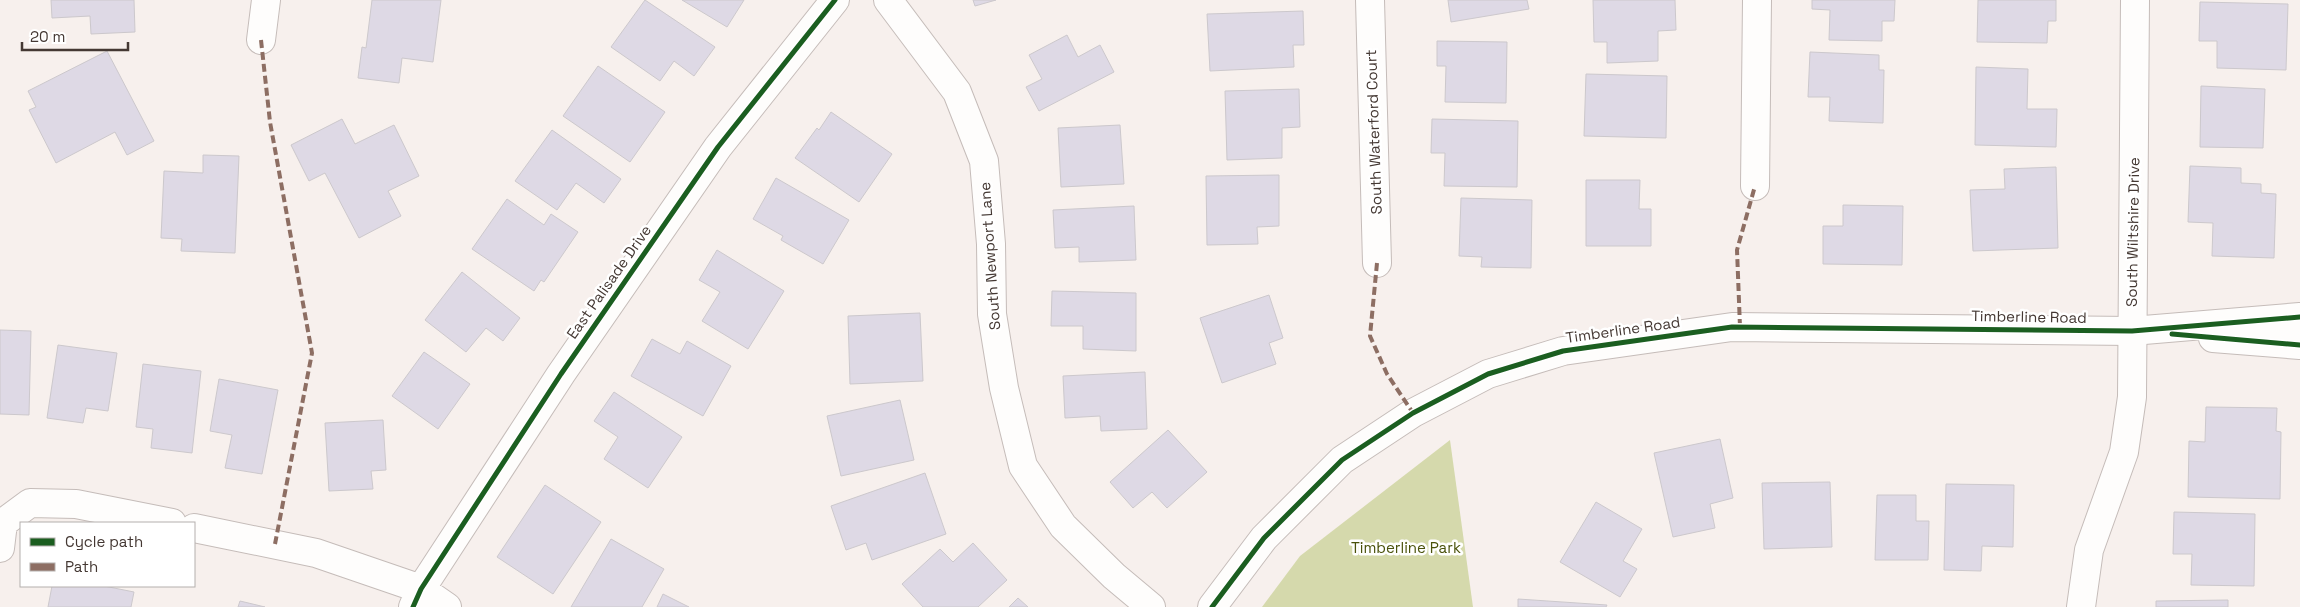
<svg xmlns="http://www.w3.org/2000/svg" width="2300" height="607" viewBox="0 0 2300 607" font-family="'Space Grotesk',sans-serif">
<rect width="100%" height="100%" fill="#f7f0ed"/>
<path fill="#d5d9ac" d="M1450,440L1473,607H1262L1300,556Z"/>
<path fill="#ded9e5" stroke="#ccc8cc" d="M51,0H134L135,32L91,34L90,16L52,18Z
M372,0H441L433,62L402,58L399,83L358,78L362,47L366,48Z
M645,0L715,47L694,76L674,61L660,81L611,47Z
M682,0H744L727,27Z
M973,0H996L975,6Z
M1448,0H1527L1529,9L1451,22Z
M1593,0H1675L1676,30L1658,31V61L1607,63V42H1594Z
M1812,0H1895L1894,21H1882V41L1829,40L1830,10L1812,9Z
M1978,0H2056V21H2048L2047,43L1977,42Z
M2200,2L2288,4L2286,70L2217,68V41H2199Z
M1303,11L1304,45H1293L1294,67L1210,71L1207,14Z
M1067,35L1078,57L1100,45L1114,72L1039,111L1026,87L1042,79L1029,55Z
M1437,41L1507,42L1506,103L1445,102L1446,66H1437Z
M107,51L154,141L127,155L115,132L56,163L29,110L36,107L28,91Z
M1810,52L1879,55V70H1884L1883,123L1829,121L1830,97H1808Z
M598,66L665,112L630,162L563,116Z
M1976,67L2028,69L2027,109H2057L2056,147L1975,145Z
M1586,74L1667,76L1666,138L1584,136Z
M2201,86L2265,89L2263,148L2200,147Z
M1299,89L1300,127L1282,128V158L1227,160L1225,91Z
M831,112L892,154L859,202L795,158L817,128L819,130Z
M342,119L355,144L394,125L419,176L388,191L401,216L359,238L325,173L309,181L291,145Z
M1432,119L1518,121L1517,187L1444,186L1445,153H1431Z
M1120,125L1124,184L1061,187L1058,128Z
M552,130L621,179L604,203L576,183L557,210L515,181Z
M203,155L239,156L235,253L181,251L182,239L161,238L164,171L203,173Z
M2190,166L2241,168V183L2261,184V193L2276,194L2274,258L2212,256L2213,223L2188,222Z
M2056,167L2058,248L1973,251L1970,190L2005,189L2004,169Z
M1279,175V226L1257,227L1258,244L1207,245L1206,176Z
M776,178L849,220L823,264L781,240L783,236L753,219Z
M1586,180H1640L1639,209H1651V246H1586Z
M1461,198L1532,200L1531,268L1481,267L1482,257L1459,256Z
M507,199L544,225L551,214L578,232L544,282L541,280L534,291L472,249Z
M1843,205L1903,206L1902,265L1823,264V226H1843Z
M1134,206L1136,260L1079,262V247L1055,248L1053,210Z
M717,250L784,291L748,349L702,321L720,292L699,280Z
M462,272L520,318L503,341L486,328L466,352L425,320Z
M1052,291L1136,293V351L1083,349V326H1051Z
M1269,295L1283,338L1269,343L1276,364L1222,383L1200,318Z
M920,313L923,381L850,384L848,316Z
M0,330L31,331L29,415L0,414Z
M652,339L680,354L687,341L731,366L703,416L631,376Z
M58,345L117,353L108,411L86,408L83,423L47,418Z
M424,352L470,384L438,429L392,396Z
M143,364L201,371L192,453L151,448L153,429L136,427Z
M1145,372L1147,429L1101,431L1100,416L1065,418L1063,376Z
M219,379L278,390L262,474L225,468L232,435L210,431Z
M614,392L682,437L648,488L604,459L618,437L594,421Z
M900,400L914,460L841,476L827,416Z
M2206,407L2277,408L2276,431L2281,432L2280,499L2188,497L2189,441L2205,442Z
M383,420L386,470L371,471L373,489L329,491L325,423Z
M1168,430L1207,472L1167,508L1152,492L1133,508L1110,482Z
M1720,439L1733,498L1710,504L1715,528L1673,537L1654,453Z
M925,473L946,534L872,560L866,543L846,550L831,506Z
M1830,482L1832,547L1764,549L1762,483Z
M1946,484L2014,485L2013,547L1982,546L1981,571L1944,570Z
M545,485L601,522L553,594L497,557Z
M1877,495H1916V521H1929L1928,560H1875Z
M1596,502L1642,529L1623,561L1637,569L1620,597L1560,562Z
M2174,512L2255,514L2254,586L2191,585L2192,554H2173Z
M611,539L664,569L642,607H571Z
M973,543L1007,580L978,607H923L902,584L940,549L953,562Z
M52,586H104L134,592L131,607H48Z
M663,594L689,607H657Z
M1018,598L1028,607H1009Z
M1518,599L1607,605L1606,607H1518Z
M2228,600V607H2156V601Z
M240,601L265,607H238Z"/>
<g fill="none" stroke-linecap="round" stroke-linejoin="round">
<defs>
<path id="street" d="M888,0L957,92L984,161L991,244L992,314L1004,388L1023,466L1063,526L1114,576L1151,607
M1370,0L1377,263
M261,40L266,0
M1755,186L1757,0
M194,528L316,553L421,589L447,607
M0,548L3,523L30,503L76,504L172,523
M413,607L421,589L561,374L718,147L835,0
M2081,607L2089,550L2124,452L2132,397L2135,0"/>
<path id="secondary" d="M2213,338L2300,345
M1212,607L1264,538L1342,460L1413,413L1488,374L1563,351L1732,327L2132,331L2300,317"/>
</defs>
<use href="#street" stroke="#c5bcb9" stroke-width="30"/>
<use href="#secondary" stroke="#c5bcb9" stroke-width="30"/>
<use href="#street" stroke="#fefdfc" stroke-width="28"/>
<use href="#secondary" stroke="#fefdfc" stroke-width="28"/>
<path stroke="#8d6e63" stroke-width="4" stroke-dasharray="8 4" stroke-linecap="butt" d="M261,40L270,122L312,353L275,544
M1377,263L1370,336L1387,374L1413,413
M1740,327L1737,250L1755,186"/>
<defs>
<path id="cycleway" d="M2172,334L2300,345
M413,607L421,589L561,374L718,147L835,0
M1212,607L1264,538L1342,460L1413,413L1488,374L1563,351L1732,327L2132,331L2300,317"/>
</defs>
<use href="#cycleway" stroke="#fff" stroke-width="8"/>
<use href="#cycleway" stroke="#1b5e20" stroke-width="5"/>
</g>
<g text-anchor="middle" stroke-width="5" stroke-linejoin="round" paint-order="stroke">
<g font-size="15" fill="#443833" stroke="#fff">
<text transform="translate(1374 132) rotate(-92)" y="5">South Waterford Court</text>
<text transform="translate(2133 232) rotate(-89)" y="5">South Wiltshire Drive</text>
<text transform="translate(990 256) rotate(-94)" y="5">South Newport Lane</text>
<text transform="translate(609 282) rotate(-55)" y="5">East Palisade Drive</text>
<text transform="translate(2029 317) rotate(1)" y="5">Timberline Road</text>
<text transform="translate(1623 330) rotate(-8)" y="5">Timberline Road</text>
</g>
<g font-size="15" fill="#4a520b" stroke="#fff">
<text x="1406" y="553">Timberline Park</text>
</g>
</g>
<rect x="20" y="522" width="175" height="65" fill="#ffffff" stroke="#b4afad"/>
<rect x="30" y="538" width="25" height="8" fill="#1b5e20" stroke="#b4afad"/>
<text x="65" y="547" font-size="15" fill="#443833">Cycle path</text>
<rect x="30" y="563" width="25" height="8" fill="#8d6e63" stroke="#b4afad"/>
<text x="65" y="572" font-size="15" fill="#443833">Path</text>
<path d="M22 42v8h106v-8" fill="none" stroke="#443833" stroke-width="2.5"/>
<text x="30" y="42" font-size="15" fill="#443833" stroke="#ffffff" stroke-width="4" paint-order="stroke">20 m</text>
</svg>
